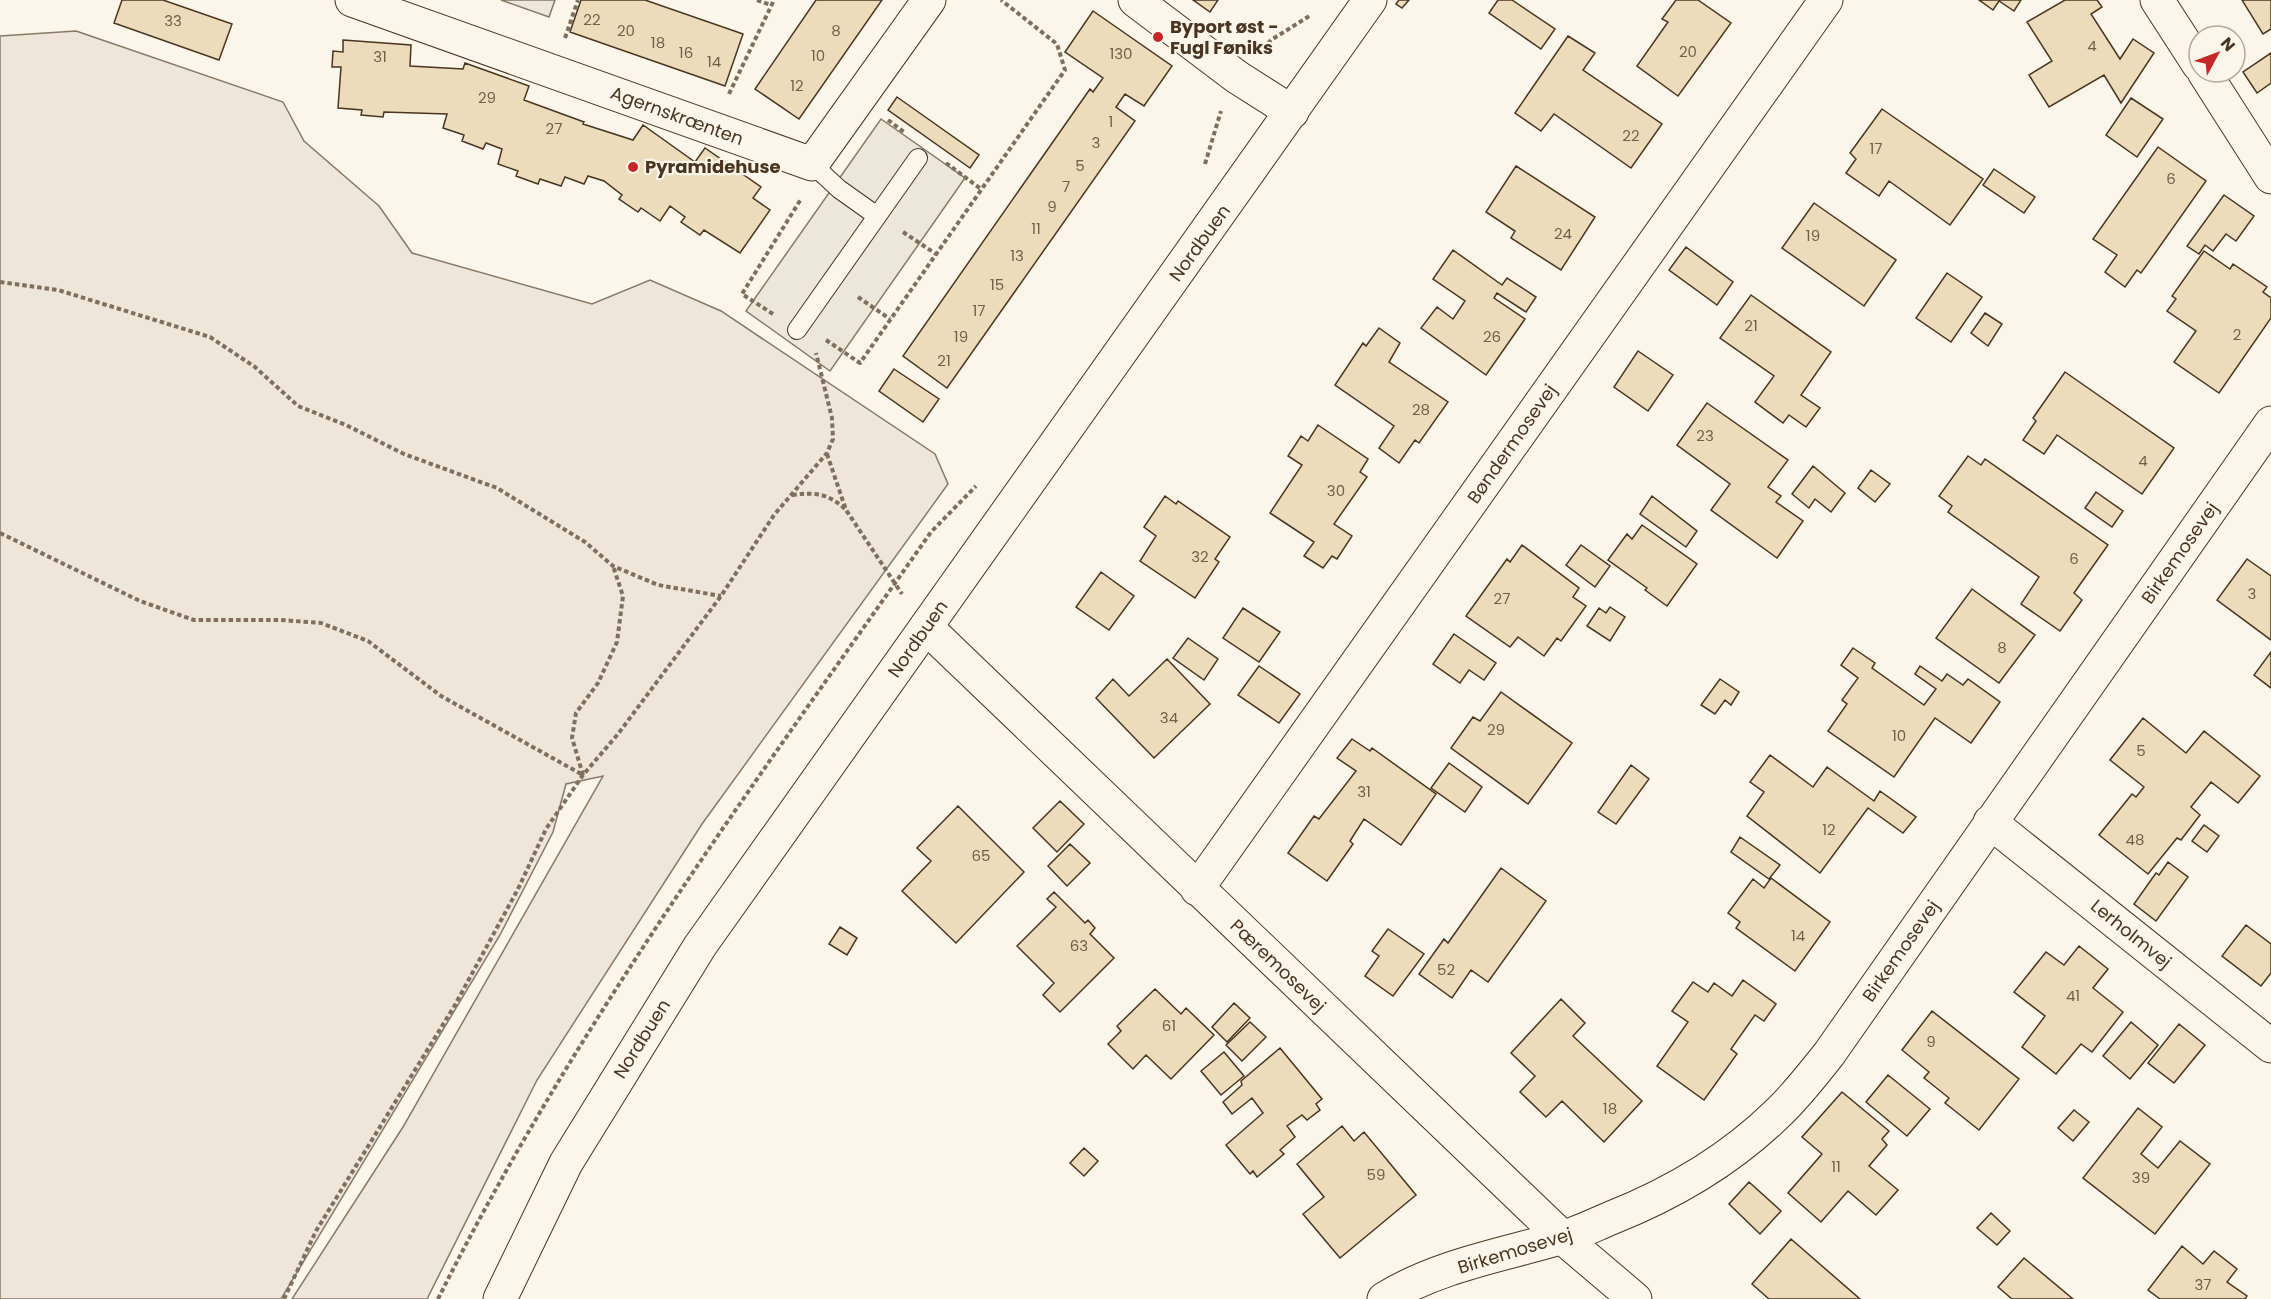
<svg xmlns="http://www.w3.org/2000/svg" width="2271" height="1299" viewBox="0 0 2271 1299" font-family="Poppins,sans-serif">
<rect width="100%" height="100%" fill="#fbf6e9"/>
<path fill="#ede6d9" stroke="#887966" stroke-width="1.5" d="M76,31L283,102L304,141L379,206L412,253L592,304L650,280L721,311L935,454L948,484L702,824L537,1080L427,1299H292L403,1127L603,776L566,784L553,832L500,935L281,1299H0V36Z"/>
<path fill="#ede7d9" stroke="#887966" stroke-width="1.5" d="M501,0H555L549,17Z
M881,119L965,178L830,371L746,311Z"/>
<path fill="#ecdcbc" stroke="#4a3520" stroke-width="1.5" d="M122,0H163L232,24L219,60L114,23Z
M581,0H645L743,34L725,86L570,32Z
M816,0H882L799,119L755,89Z
M1193,0H1218L1210,12Z
M1399,0H1409L1402,8L1396,4Z
M1498,0H1512L1555,29L1541,49L1489,13Z
M1676,0H1698L1731,23L1678,96L1637,66L1668,22L1662,19Z
M1979,0H2021L2014,11L1999,1L1993,10Z
M2065,0H2097L2102,7L2091,14L2120,59L2133,39L2154,53L2121,103L2104,75L2049,107L2029,75L2052,61L2027,22Z
M2242,0H2271V29L2263,34Z
M1093,11L1172,66L1144,106L1125,94L1116,107L1135,121L947,388L903,356L1090,89L1093,92L1103,78L1065,52Z
M1568,36L1595,53L1583,70L1662,124L1631,168L1554,114L1541,131L1515,113Z
M343,40L411,45L410,66L463,69L465,63L529,86L524,100L584,122L583,124L633,140L643,125L695,162L705,148L761,187L753,198L770,210L740,253L704,230L700,235L681,222L685,217L670,206L660,221L641,208L638,212L619,199L622,195L604,181L588,176L584,184L565,177L561,186L540,179L538,184L516,176L518,171L498,164L502,149L486,143L483,149L462,141L464,135L443,128L447,114L384,112L383,117L361,115L362,110L338,108L341,67H332L333,51L343,52Z
M2271,53V83L2257,93L2243,72Z
M897,97L979,155L970,168L888,110Z
M2131,98L2163,119L2137,157L2106,135Z
M1882,109L1983,179L1950,225L1889,181L1879,196L1846,173L1856,159L1850,153Z
M2158,147L2206,181L2141,273L2137,270L2125,287L2105,272L2117,255L2093,239Z
M1516,166L1595,217L1561,270L1511,238L1515,231L1486,212Z
M1994,169L2035,197L2024,213L1983,185Z
M2224,195L2254,216L2236,241L2226,234L2213,251L2205,245L2199,254L2187,246Z
M1814,203L1896,260L1864,306L1782,248Z
M1686,247L1733,282L1717,305L1669,270Z
M1453,250L1502,285L1507,278L1536,297L1526,312L1497,293L1494,298L1525,319L1486,375L1421,328L1437,307L1453,319L1465,301L1433,279Z
M2204,251L2230,269L2233,264L2267,287L2263,292L2271,298V318L2219,393L2174,362L2196,331L2167,311L2176,299L2172,296Z
M1947,273L1982,297L1951,342L1916,318Z
M1751,295L1831,352L1801,395L1820,408L1806,427L1789,415L1783,423L1755,402L1774,376L1720,338Z
M1985,313L2002,324L1988,346L1971,333Z
M1379,328L1400,343L1389,362L1448,402L1419,443L1415,440L1399,463L1379,448L1394,426L1335,385L1363,343L1366,346Z
M1638,351L1673,375L1648,411L1614,387Z
M894,369L939,399L923,422L879,391Z
M2065,372L2174,448L2142,494L2057,435L2044,454L2023,440L2036,421L2033,418Z
M1707,403L1788,460L1768,487L1781,496L1776,502L1803,521L1777,558L1711,510L1730,484L1677,445Z
M1318,425L1368,459L1360,472L1367,477L1334,524L1352,536L1337,559L1332,556L1323,568L1304,556L1314,542L1270,513L1302,465L1288,456L1301,436L1308,441Z
M1968,456L1981,465L1985,459L2108,545L2074,593L2082,600L2060,631L2021,604L2039,577L1948,512L1952,506L1939,496Z
M1813,466L1845,493L1831,512L1815,499L1809,508L1792,494Z
M1871,470L1890,484L1875,502L1858,488Z
M2096,492L2123,511L2112,527L2085,508Z
M1165,496L1176,504L1178,501L1230,537L1215,559L1219,562L1195,598L1140,561L1156,536L1144,527Z
M1652,496L1697,531L1686,547L1640,514Z
M1642,525L1697,564L1667,606L1645,590L1647,588L1608,560L1627,534L1632,539Z
M1522,545L1579,588L1573,597L1586,606L1561,641L1557,638L1544,656L1518,637L1510,647L1466,616L1507,559L1510,562Z
M1581,545L1610,566L1595,587L1566,565Z
M2247,559L2271,576V640L2217,600Z
M1101,572L1134,596L1109,630L1076,607Z
M1972,589L2035,635L1999,683L1936,638Z
M1610,607L1625,617L1610,641L1587,626L1599,608L1606,613Z
M1243,608L1280,632L1259,662L1223,638Z
M1454,634L1496,663L1484,680L1469,670L1460,683L1433,664Z
M1188,638L1218,659L1204,680L1173,658Z
M1853,648L1875,663L1872,668L1924,705L1936,689L1915,674L1920,666L1942,681L1947,674L1963,685L1968,679L2000,702L1971,743L1935,718L1894,777L1828,731L1847,704L1842,700L1858,678L1841,665Z
M2271,652V688L2254,675Z
M1167,659L1210,704L1154,758L1096,698L1113,679L1129,696Z
M1259,666L1300,694L1279,723L1238,695Z
M1720,679L1739,692L1731,705L1725,700L1715,714L1701,705Z
M1501,692L1572,743L1528,804L1451,748L1473,717L1480,721Z
M2143,718L2186,753L2204,731L2260,776L2238,803L2211,782L2191,807L2200,815L2181,840L2177,838L2148,874L2099,835L2132,794L2136,797L2144,787L2110,760Z
M1352,739L1370,751L1372,748L1436,794L1401,845L1364,819L1350,841L1353,844L1327,881L1288,853L1314,816L1319,819L1356,771L1337,758Z
M1770,755L1813,787L1827,767L1874,801L1880,791L1916,817L1903,833L1868,808L1820,873L1747,816L1764,792L1750,782Z
M1449,763L1482,787L1465,812L1431,788Z
M1631,765L1649,779L1616,824L1598,812Z
M1060,801L1084,824L1057,852L1033,828Z
M958,806L1024,872L956,943L902,891L931,861L917,848Z
M2204,825L2219,836L2207,852L2192,841Z
M1740,837L1780,865L1769,879L1731,852Z
M1070,844L1090,863L1067,886L1048,866Z
M2168,862L2188,877L2156,921L2134,904L2156,873L2159,875Z
M1501,868L1546,901L1488,982L1471,970L1452,998L1419,974L1444,939L1448,943Z
M1771,878L1830,922L1795,971L1736,928L1740,922L1728,913L1753,879L1764,888Z
M1054,892L1085,923L1088,920L1095,928L1090,934L1114,958L1060,1012L1043,995L1054,983L1017,946L1056,907L1047,899Z
M2246,925L2271,944V973L2261,986L2222,956Z
M840,927L857,938L847,955L829,944Z
M1388,929L1424,954L1393,996L1365,976L1379,956L1372,951Z
M2079,946L2108,969L2093,988L2123,1012L2092,1052L2081,1044L2056,1074L2022,1047L2045,1016L2014,992L2046,952L2064,965Z
M1743,980L1776,1004L1764,1021L1755,1015L1731,1049L1737,1054L1704,1100L1657,1066L1688,1022L1672,1011L1693,982L1708,992L1714,983L1732,996Z
M1155,989L1181,1014L1186,1008L1214,1035L1171,1079L1146,1055L1133,1069L1108,1044L1121,1031L1117,1026Z
M1561,999L1585,1023L1573,1036L1642,1101L1604,1142L1562,1101L1546,1117L1520,1092L1535,1076L1511,1053Z
M1234,1003L1250,1018L1227,1042L1212,1027Z
M1932,1011L2019,1079L1979,1130L1945,1103L1949,1098L1924,1078L1929,1072L1902,1050Z
M1250,1022L1266,1037L1242,1061L1226,1045Z
M2131,1022L2158,1045L2130,1079L2103,1056Z
M2179,1024L2205,1045L2174,1083L2148,1063Z
M1280,1048L1322,1099L1316,1104L1320,1110L1307,1120L1302,1115L1287,1126L1295,1137L1280,1150L1284,1154L1257,1177L1253,1171L1250,1174L1226,1145L1263,1113L1252,1098L1232,1114L1223,1102L1242,1085L1241,1081Z
M1224,1052L1244,1076L1221,1095L1201,1071Z
M1888,1075L1930,1109L1907,1136L1866,1102Z
M1842,1092L1889,1131L1882,1139L1887,1145L1869,1166L1898,1190L1876,1215L1848,1191L1821,1222L1788,1193L1822,1154L1802,1137Z
M2138,1108L2162,1127L2141,1154L2158,1168L2180,1141L2210,1164L2155,1234L2083,1178Z
M2074,1110L2089,1122L2073,1141L2058,1128Z
M1342,1126L1354,1141L1364,1132L1416,1195L1340,1258L1303,1214L1324,1197L1297,1164Z
M1084,1148L1098,1161L1084,1176L1070,1163Z
M1749,1182L1781,1211L1760,1234L1729,1204Z
M1991,1213L2010,1231L1997,1245L1977,1228Z
M1791,1239L1860,1299H1769L1752,1284Z
M2182,1246L2203,1264L2214,1251L2237,1269L2227,1282L2247,1296L2245,1299H2160L2148,1290Z
M2024,1258L2073,1299H2012L1998,1287Z"/>
<g fill="none" stroke-linecap="round" stroke-linejoin="round">
<defs>
<path id="service" d="M812,164L839,189L877,216
M797,330L918,158"/>
<path id="minor" d="M352,0L812,164L929,0
M1135,0L1237,77L1292,112
M2157,0L2199,65
M2204,72L2271,177
M926,627L1563,1238L1635,1299
M1990,822L2271,1046
M1197,889L1826,0
M1384,1299C1437,1266 1502,1255 1560,1238C1577,1234 1594,1225 1611,1218C1674,1193 1730,1160 1778,1113C1797,1095 1813,1074 1829,1054L2271,423"/>
<path id="tertiary" d="M500,1299L566,1163L700,946L1370,0"/>
</defs>
<use href="#service" stroke="#4a3520" stroke-width="20"/>
<use href="#minor" stroke="#4a3520" stroke-width="35"/>
<use href="#tertiary" stroke="#4a3520" stroke-width="35"/>
<path stroke="#7f6f5c" stroke-width="4" stroke-dasharray="4.5 3" stroke-linecap="butt" d="M757,0L771,5
M565,38L578,0
M1263,49L1271,40L1311,15
M729,94L774,0
M888,120L904,132
M946,163L981,189
M1205,164L1221,111
M903,232L936,254
M0,282L58,290L210,337L255,367L298,406L346,425L404,454L497,488L585,542L613,566L658,585L721,596
M858,297L890,319
M773,314L742,294L801,199
M826,340L860,363L1065,70L1057,44L1001,0
M827,454L846,510L902,594
M792,495C814,492 828,493 845,509
M0,533L140,601L194,620H281L321,623L368,641L441,696L583,775
M583,775L572,738L576,713L598,683L617,642L623,596L613,566
M284,1299L316,1231L455,1005L518,889L546,829L583,775L618,734L721,596L774,515L827,453L833,439L832,418L816,353
M438,1299C574,1026 757,780 931,532L976,486"/>
<use href="#service" stroke="#fbf6e9" stroke-width="18"/>
<use href="#minor" stroke="#fbf6e9" stroke-width="33"/>
<use href="#tertiary" stroke="#fbf6e9" stroke-width="33"/>
</g>
<g fill="#c62828" stroke="#fbf6e9" stroke-width="2">
<circle cx="1158" cy="37" r="6"/>
<circle cx="633" cy="167" r="6"/>
</g>
<g text-anchor="middle" stroke-width="4.5" stroke-linejoin="round" paint-order="stroke">
<g font-size="15" fill="#725f47">
<text x="592" y="25">22</text>
<text x="173" y="26">33</text>
<text x="626" y="36">20</text>
<text x="836" y="36">8</text>
<text x="658" y="48">18</text>
<text x="2092" y="51">4</text>
<text x="1688" y="57">20</text>
<text x="686" y="58">16</text>
<text x="1121" y="59">130</text>
<text x="818" y="61">10</text>
<text x="380" y="62">31</text>
<text x="714" y="67">14</text>
<text x="797" y="91">12</text>
<text x="487" y="103">29</text>
<text x="1111" y="127">1</text>
<text x="554" y="134">27</text>
<text x="1631" y="141">22</text>
<text x="1096" y="148">3</text>
<text x="1876" y="154">17</text>
<text x="1080" y="171">5</text>
<text x="2171" y="184">6</text>
<text x="1066" y="192">7</text>
<text x="1052" y="212">9</text>
<text x="1036" y="234">11</text>
<text x="1563" y="239">24</text>
<text x="1813" y="241">19</text>
<text x="1017" y="261">13</text>
<text x="997" y="290">15</text>
<text x="979" y="316">17</text>
<text x="1751" y="331">21</text>
<text x="2237" y="340">2</text>
<text x="961" y="342">19</text>
<text x="1492" y="342">26</text>
<text x="944" y="366">21</text>
<text x="1421" y="415">28</text>
<text x="1705" y="441">23</text>
<text x="2143" y="466">4</text>
<text x="1336" y="496">30</text>
<text x="1200" y="562">32</text>
<text x="2074" y="564">6</text>
<text x="2252" y="599">3</text>
<text x="1502" y="604">27</text>
<text x="2002" y="653">8</text>
<text x="1169" y="723">34</text>
<text x="1496" y="735">29</text>
<text x="1899" y="741">10</text>
<text x="2141" y="756">5</text>
<text x="1364" y="797">31</text>
<text x="1829" y="835">12</text>
<text x="2135" y="845">48</text>
<text x="981" y="861">65</text>
<text x="1798" y="941">14</text>
<text x="1079" y="951">63</text>
<text x="1446" y="975">52</text>
<text x="2073" y="1001">41</text>
<text x="1169" y="1031">61</text>
<text x="1931" y="1047">9</text>
<text x="1610" y="1114">18</text>
<text x="1836" y="1172">11</text>
<text x="1376" y="1180">59</text>
<text x="2141" y="1183">39</text>
<text x="2203" y="1290">37</text>
</g>
<g font-size="18" font-weight="bold" fill="#4a3520" stroke="#fbf6e9" text-anchor="start">
<text x="1170" y="33">Byport øst -<tspan x="1170" dy="21">Fugl Føniks</tspan></text>
<text x="645" y="173">Pyramidehuse</text>
</g>
<g font-size="18" fill="#4a3520" stroke="#fbf6e9">
<text transform="translate(677 116) rotate(20)" y="6">Agernskrænten</text>
<text transform="translate(1200 243) rotate(-54)" y="6">Nordbuen</text>
<text transform="translate(1512 444) rotate(-55)" y="6">Bøndermosevej</text>
<text transform="translate(2180 553) rotate(-55)" y="6">Birkemosevej</text>
<text transform="translate(918 639) rotate(-55)" y="6">Nordbuen</text>
<text transform="translate(2131 934) rotate(39)" y="6">Lerholmvej</text>
<text transform="translate(1901 951) rotate(-55)" y="6">Birkemosevej</text>
<text transform="translate(1278 966) rotate(44)" y="6">Pæremosevej</text>
<text transform="translate(642 1039) rotate(-58)" y="6">Nordbuen</text>
<text transform="translate(1515 1251) rotate(-17)" y="6">Birkemosevej</text>
</g>
</g>
<g transform="translate(2217 54) rotate(49)"><circle r="28" fill="#fbf6e9" stroke="#b4a999" stroke-width="1.5"/>
<path d="M0-4.5L10 22L0 15L-10 22Z" fill="#c62828"/>
<text y="-9" font-size="16" font-weight="bold" text-anchor="middle" fill="#4a3520">N</text>
</g>
</svg>
